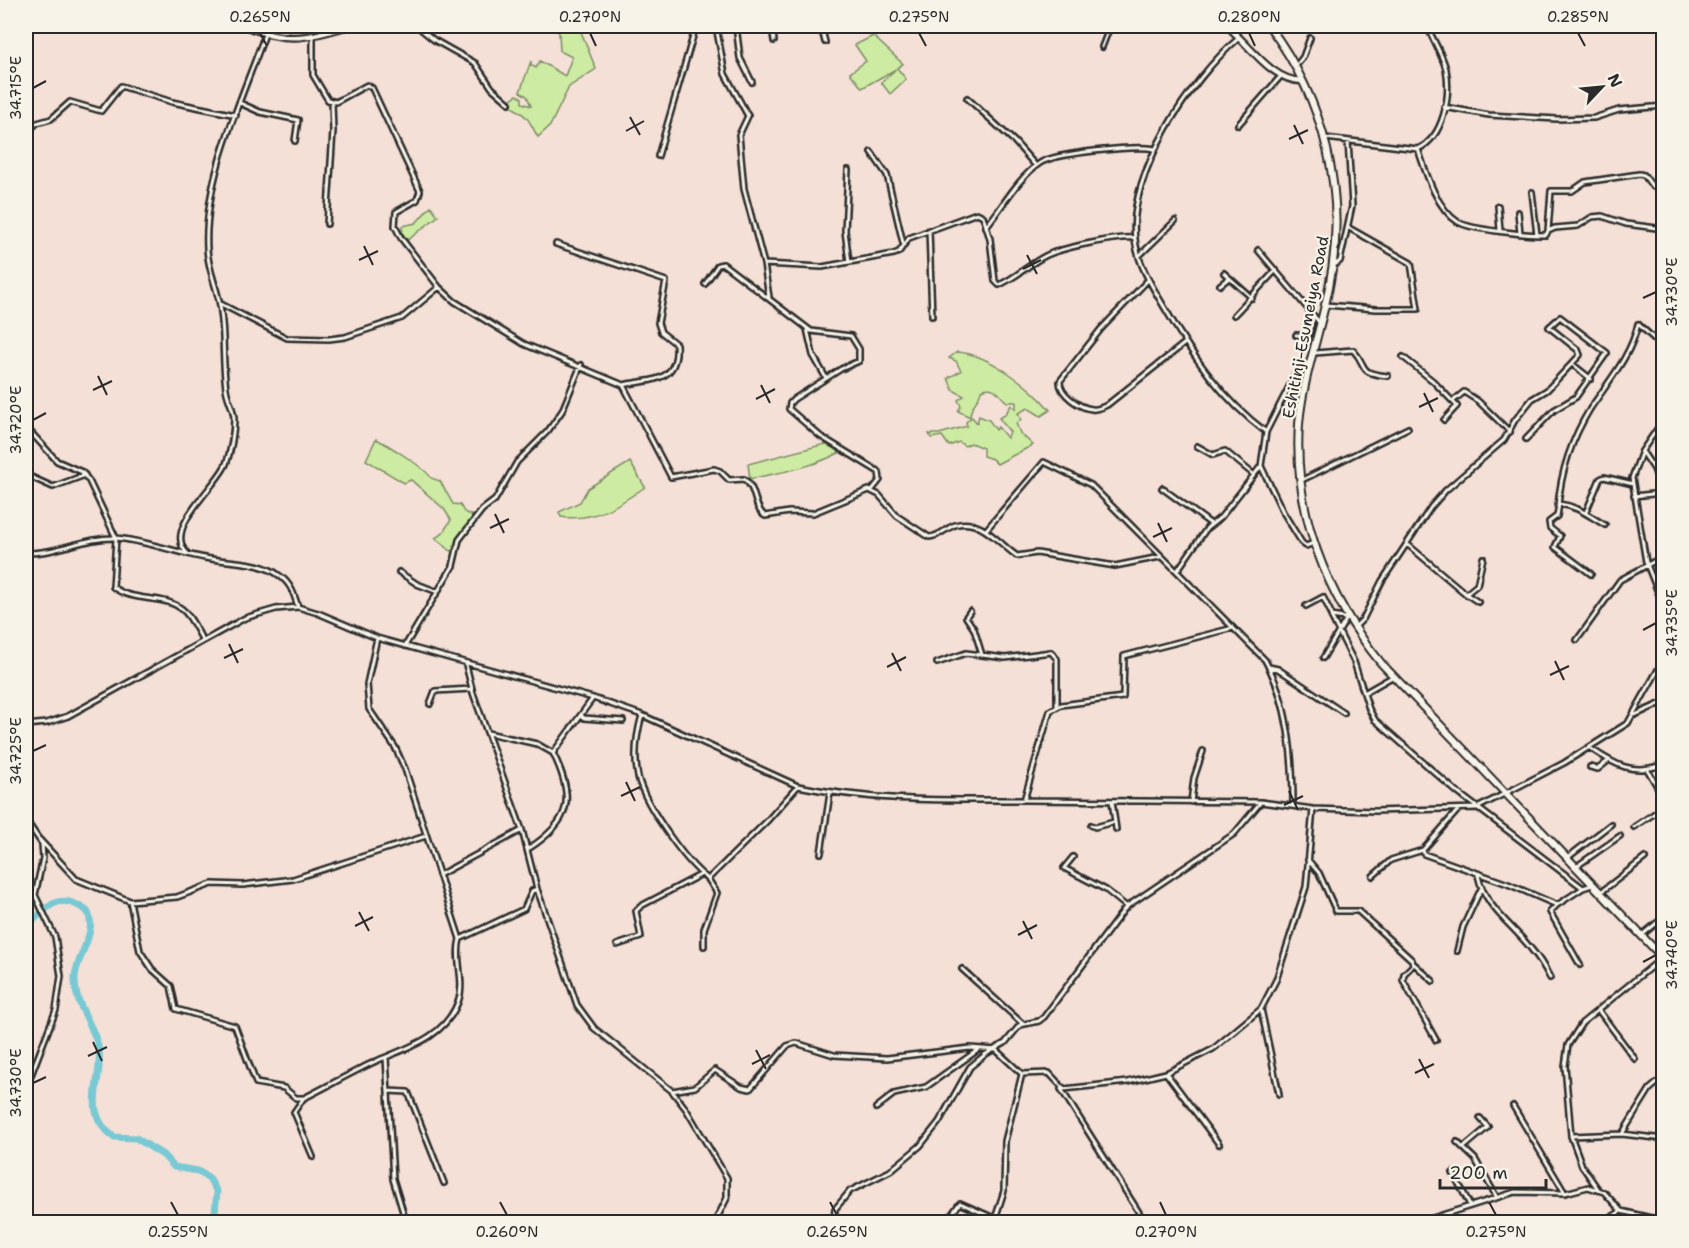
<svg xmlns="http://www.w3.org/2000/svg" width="1689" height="1248" viewBox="0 0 1689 1248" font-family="'Shantell Sans',sans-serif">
<rect width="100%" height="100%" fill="#f4e0d6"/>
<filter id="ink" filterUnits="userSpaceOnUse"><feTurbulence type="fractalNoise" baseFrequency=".0167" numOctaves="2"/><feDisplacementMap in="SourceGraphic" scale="12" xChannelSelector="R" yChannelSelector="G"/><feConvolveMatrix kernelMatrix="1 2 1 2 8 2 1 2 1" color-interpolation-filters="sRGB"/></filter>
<g filter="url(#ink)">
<path fill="#cdeba2" stroke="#7c8b66" stroke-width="1.5" d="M554,26H582L581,32L596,69L569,87L550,126L538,137C529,122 530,117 512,107L511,99L517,95L522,98V103L531,106L527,96L520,92L531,61V65L536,68L540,61L565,76L572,57L560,51L559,32L553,28Z
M873,36L903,64L897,68L906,79L890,94L881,82L896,69L862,88L850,73L866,61L855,45Z
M431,206L438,216L408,240L403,234L402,226L416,223Z
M957,352C989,354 1030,386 1050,410L1041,416L1028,408L1018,413L1021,420L1016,423L1020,433L1033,445L997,464L992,459L983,456V448L971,443L965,446L959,442L949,446L942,436L931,438L929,434H939L967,426L966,422L972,417L977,423L979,416L989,420L996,430L998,427L1007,438L1010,432L999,418L1005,415L1011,405L1016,409V402H1007C998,395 996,384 981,390C979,402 970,405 970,417L958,411L961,406L958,400L964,396L953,390L948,378L961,371L956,361L949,358Z
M376,439C387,444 427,469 431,478L440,481L453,504L460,505L464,512L473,516L452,552L435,538L442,534L451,520L444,509L411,480L404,483L366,460Z
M825,444L841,452C808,469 785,471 750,479L748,464Z
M630,462L645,487C619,505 594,522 561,517L559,512L580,502L588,488Z"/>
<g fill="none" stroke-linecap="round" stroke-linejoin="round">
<path stroke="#79c9d4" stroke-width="7" d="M26,927C48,908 57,889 87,911C99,931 76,957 75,977C73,1005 95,1024 99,1051C103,1082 80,1112 114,1137L136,1138L163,1155L174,1167L198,1171L209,1178L217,1192L214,1222"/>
<defs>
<path id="street" d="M417,26L434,40L475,63L492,88L509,103
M716,26L725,74L748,116L739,135L744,189L764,264L769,297
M736,26L740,58L752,82
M772,26L774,41
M821,26L825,42
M313,36V75L328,100L336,102L367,85L372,88L420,191L417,200L396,212L395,226L401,238L439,287L454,301L524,344L623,385L671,477L714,469L720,471L729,480L744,479C757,488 753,508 765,516L789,512L813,513L869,490L879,495L897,516L929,537C939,537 946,528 955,525C981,517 999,544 1017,556L1037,553L1115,566L1160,557
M1239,38C1191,78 1127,174 1135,239C1138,265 1153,288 1166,310C1193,357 1222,399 1266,432
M1102,47L1110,26
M1296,66L1303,57L1310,38
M967,98L1014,141L1036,166
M240,103L260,112L298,120L295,141
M1444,107L1489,115L1557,119L1594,118L1619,110L1664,106
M1238,125L1281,76
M26,133L37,123L51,119L70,102L101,111L121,86L172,102L236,115
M1325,138L1418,149C1444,137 1451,96 1446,69C1442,54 1433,40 1427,26
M1418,149C1426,173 1436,208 1458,222C1471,230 1528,235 1546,235L1548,231L1551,191H1572L1585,182L1639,174L1644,175L1652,186L1664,188
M871,152L887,175L903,243
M658,156L696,26
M848,170L845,231L849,262
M1532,192L1537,235
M1498,206L1500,230
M1518,212L1520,233
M327,224L333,131L332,102
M986,227C1003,206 1018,178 1040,163C1055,153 1137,145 1155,149
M929,230L932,316
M1548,231L1555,228L1578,226L1592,217L1602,216L1626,224L1664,229
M556,244L666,281L658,323L661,332L676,344C679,383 652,379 623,385
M1258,250L1319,322
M1139,256L1175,221
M764,264L822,267L894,254L899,252L909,238L977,213L983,216L990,239L995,281L999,285C1016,278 1030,263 1047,255C1062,248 1118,236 1135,238
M1333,266L1340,261L1352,206L1348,141
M1224,273L1252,298
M1148,280L1101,329L1060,381C1059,394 1080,408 1092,409C1097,410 1103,407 1107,405L1185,343
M705,284L718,265L723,264L811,331L851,336L859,349V361L841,369L794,399L790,403L789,409L820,436L879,472L880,480L872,490
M1220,285L1229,278
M221,304L287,338L329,339L345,337L402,318L439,287
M1326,305L1376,309H1418L1411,263L1349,228
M1234,315L1275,271
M1638,324L1664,348
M807,329L813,355L826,378
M1296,335L1308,336L1313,318
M1315,353L1353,350C1369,367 1356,373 1388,376
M1403,357L1433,381L1457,406L1444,420
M1309,362L1295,375L1266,432L1261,466L1283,512L1302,543L1306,546L1314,543
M1572,364L1591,379
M1453,401L1464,392L1478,401L1510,432
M1664,419L1642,451L1632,478L1646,562L1664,607
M26,427L57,461L82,472L89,481L116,538L113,587C133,603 163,594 182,609C191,616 197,631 203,641
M1197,446L1213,455L1225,451L1253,474
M1642,451L1654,469L1664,497
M31,477L53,487L85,475
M1302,480L1408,428
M1162,488L1211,524
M1634,496L1662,493
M1558,506C1561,470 1571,440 1590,409C1608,382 1631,356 1638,324
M1586,512L1600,479L1604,477L1633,484
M986,530L1044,462L1091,485L1265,660C1289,703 1293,757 1293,805
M1407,544L1466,594L1477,585L1483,558
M26,553C56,554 85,537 116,538C143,540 178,553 205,558C230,563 260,560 280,576C291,584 294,594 298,607
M187,553C162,529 218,485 226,464C231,451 234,432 234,419C234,408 227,399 226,388C222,361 225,333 220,306C217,287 208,269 207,249C203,179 242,99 265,34
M1177,571L1207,528L1221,517L1261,466
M399,572L417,584L438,592
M1591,574L1555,547L1560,536L1550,528L1549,522L1557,516L1559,504C1578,506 1589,516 1605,525
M1466,594L1478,602
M1306,606L1323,597L1332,615
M970,611L966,617L974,629L982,655
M1348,616L1344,618L1331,616L1354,662L1369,709L1375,720L1457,792L1583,888L1592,885
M1356,626L1363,619L1382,581L1431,507L1446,490L1504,440L1515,420L1532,399L1547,390L1580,355L1578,350L1549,327L1560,317L1607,353L1576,397L1554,410L1526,439
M1577,640L1620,580L1664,556
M405,646L453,566L459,540L482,510L495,500L517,462L548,431L562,411L581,365
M1323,658L1347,618
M937,663L966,653L1005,658L1051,652L1057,659V706
M466,665L473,693L522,830L537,889L577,1005L594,1028L672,1091L686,1109L727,1178V1198L715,1222
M1269,667L1278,669L1344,713
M1364,693L1392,677
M430,704L435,691L472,689
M581,715L584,718L623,721
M642,715C637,733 634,752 637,771C640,799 685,862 708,879L767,821L798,786
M1635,715L1664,702
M26,725L47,723L68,716L245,618L276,609L298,607L318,613L377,638L593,698L642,715L798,786C874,802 947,800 1024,800C1103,801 1182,802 1261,802L1313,809L1375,811L1477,808L1564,763L1628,723L1664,659
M488,733L537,744L553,753L593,698
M1590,748C1615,765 1633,776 1664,764
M1590,767L1598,769L1608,761
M1647,769L1664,798
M1024,800L1050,711L1061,705L1123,697L1124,656L1233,628
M1112,801L1116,829
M1191,802L1194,778L1203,751
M1458,810L1423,850L1424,854L1508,884L1557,905L1550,912L1580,965
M26,820L42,844L43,858L35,895L55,937L61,976L56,1010L26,1088
M1091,825L1095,827L1114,822
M1634,827L1664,807
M39,839L76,879L130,901L177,897L212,884L243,885L293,879L426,836
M528,849C572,821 575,798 553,753
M821,853L830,793
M1073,857L1064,868L1106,890L1127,907
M1567,858L1611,824
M1308,860L1319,873L1336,911H1358L1412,960L1413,965L1404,974L1403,980L1436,1040
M1577,866L1620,836
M439,875L522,830
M1478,875C1484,907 1513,925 1532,950C1539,958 1545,968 1550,978
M1373,876L1391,860L1423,850
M1601,892L1645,858
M130,901L140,951L152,969L171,986L176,1009L235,1026L256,1083L284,1088L296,1098H304C328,1086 351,1073 374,1062C406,1048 444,1039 458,1002C466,981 454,960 460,939L405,769L395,747L369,709L367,684L377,638
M1557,905L1583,888
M1642,935L1664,917
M460,939L524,909L532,891L537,889
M617,945L641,937L636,911L641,906L702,874
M704,946V929L717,893L708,879
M1457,951L1463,927L1481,889
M1413,963L1433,981
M962,969L1023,1024
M1261,1009L1279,1094
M1599,1011L1635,1059
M386,1058L393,1179L406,1222
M1166,1073L1219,1144
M1022,1074L1049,1073L1064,1089L1128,1082L1166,1073L1213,1049L1261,1009L1276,980L1306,887L1313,809
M1061,1089L1145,1222
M388,1091L408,1092L444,1183
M672,1091L695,1087L715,1070L741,1087L750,1089L787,1046L796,1043L834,1055L887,1058L970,1048L996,1050L1022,1074L1005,1141L1004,1191L994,1222
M303,1099L294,1112L313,1157
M1513,1106L1565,1193
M876,1108L894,1094L926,1087L978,1050
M1622,1134L1650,1089L1664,1077
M1571,1136L1622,1134L1664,1139
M1457,1142L1475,1159L1496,1196
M1463,1148L1488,1127L1480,1118
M1453,1173L1470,1205
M1598,1189L1582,1166L1571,1136L1565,1066L1568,1045L1582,1023L1662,958
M834,1222L835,1209L850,1191L890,1171L920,1146L939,1122L970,1067L986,1054L1005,1043L1020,1025L1039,1021L1044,1017L1126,907L1234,834L1260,803
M946,1222L960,1203L996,1219
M1420,1222L1515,1192L1565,1193L1588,1187L1604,1192L1621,1211L1664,1221
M1604,1222L1621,1211"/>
<path id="secondary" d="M245,26C289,44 305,38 349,26
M1227,26C1249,44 1272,82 1303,81"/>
<path id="highway" d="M1269,26C1325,101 1348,194 1329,287C1320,333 1303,377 1299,424C1293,511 1326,596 1381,663L1664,959"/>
</defs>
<use href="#street" stroke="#2b2b2b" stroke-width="8"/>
<use href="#secondary" stroke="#2b2b2b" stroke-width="9"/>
<use href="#highway" stroke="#2b2b2b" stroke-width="10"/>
<use href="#street" stroke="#f7f3e8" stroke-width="3"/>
<use href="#secondary" stroke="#f7f3e8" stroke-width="4.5"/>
<use href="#highway" stroke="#f7f3e8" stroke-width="6"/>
</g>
</g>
<path fill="none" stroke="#2b2b2b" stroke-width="2" d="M260,33L267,46M590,33L596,46M919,33L926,46M1249,33L1255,46M1578,33L1585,46M33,88L46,81M630,117L640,135M1294,125L1303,144M626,131L644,121M1289,139L1308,130M364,246L373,265M1027,255L1037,274M359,260L378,251M1023,269L1041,260M1643,298L1656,292M98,376L107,395M761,385L770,403M93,390L112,381M1424,393L1433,412M756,399L775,389M1419,407L1438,398M33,420L46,413M495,514L504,533M1158,523L1167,542M490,528L509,519M1153,537L1172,528M1643,630L1656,623M229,644L238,663M892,653L901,671M224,658L243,649M1555,661L1564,680M887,667L906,657M1550,675L1569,666M33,751L46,745M626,782L635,801M1289,791L1298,810M621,796L640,787M1284,805L1303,796M359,912L369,931M1023,921L1032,939M355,926L373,917M1018,935L1037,925M1643,962L1656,955M93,1042L102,1061M756,1050L766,1069M88,1056L107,1047M1419,1059L1429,1078M752,1064L770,1055M1415,1073L1434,1064M33,1083L46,1077M171,1202L178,1215M500,1202L507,1215M830,1202L837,1215M1160,1202L1166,1215M1489,1202L1496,1215"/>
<g text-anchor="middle" stroke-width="4.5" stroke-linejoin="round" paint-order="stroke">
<g font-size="16" fill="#2b2b2b" stroke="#f7f3e8">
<text transform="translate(1305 327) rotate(-79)" y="6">Eshitinji-Esumeiya Road</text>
</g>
</g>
<rect width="1689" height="1248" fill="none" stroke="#f7f3e8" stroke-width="66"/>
<g transform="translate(1602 87) rotate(64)" stroke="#f7f3e8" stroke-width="4.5" paint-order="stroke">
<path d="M0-4.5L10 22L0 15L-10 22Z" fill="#2b2b2b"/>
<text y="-9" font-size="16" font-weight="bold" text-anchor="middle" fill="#2b2b2b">N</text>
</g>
<path d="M1440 1179v9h106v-9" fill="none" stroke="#2b2b2b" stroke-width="3"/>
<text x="1449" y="1179" font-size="18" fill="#2b2b2b" stroke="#f7f3e8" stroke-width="4.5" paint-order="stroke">200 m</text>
<rect x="33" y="33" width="1623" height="1182" fill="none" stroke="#2b2b2b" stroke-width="2"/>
<g font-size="15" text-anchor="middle" fill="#2b2b2b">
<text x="260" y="22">0.265°N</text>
<text x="590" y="22">0.270°N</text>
<text x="919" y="22">0.275°N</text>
<text x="1249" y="22">0.280°N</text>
<text x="1578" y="22">0.285°N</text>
<text transform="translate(16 88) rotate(-90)" y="5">34.715°E</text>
<text transform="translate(1672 292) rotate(-90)" y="5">34.730°E</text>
<text transform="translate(16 420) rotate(-90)" y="5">34.720°E</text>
<text transform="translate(1672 623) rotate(-90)" y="5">34.735°E</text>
<text transform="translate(16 751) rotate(-90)" y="5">34.725°E</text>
<text transform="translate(1672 955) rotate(-90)" y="5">34.740°E</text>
<text transform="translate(16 1083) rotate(-90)" y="5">34.730°E</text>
<text x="178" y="1237">0.255°N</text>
<text x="507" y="1237">0.260°N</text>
<text x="837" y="1237">0.265°N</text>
<text x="1166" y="1237">0.270°N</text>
<text x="1496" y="1237">0.275°N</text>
</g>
</svg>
